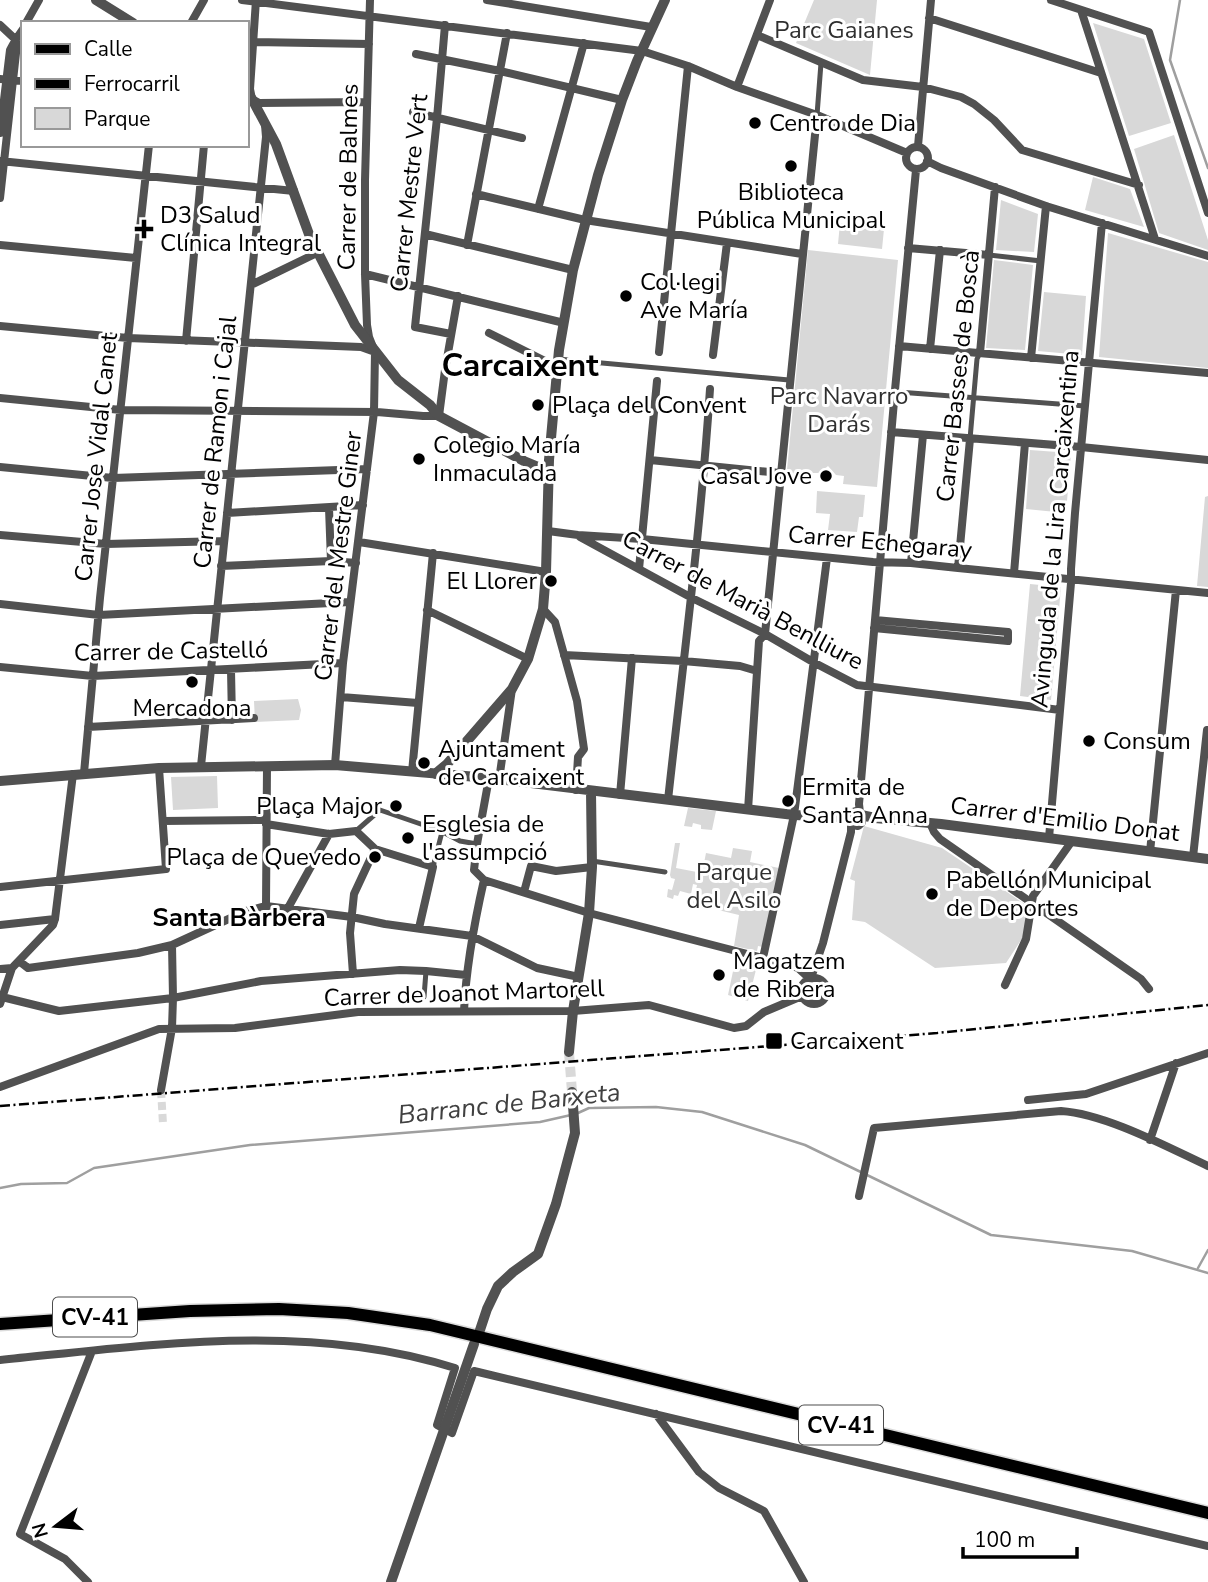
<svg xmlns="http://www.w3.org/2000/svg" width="1208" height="1582" viewBox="0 0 1208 1582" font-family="'Nunito Sans',sans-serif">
<rect width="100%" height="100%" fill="#fff"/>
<path fill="#d8d8d8" d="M814,0H877L870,75L796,43Z
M1093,23L1144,39L1171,123L1129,136Z
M1174,135L1208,240V250L1159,233L1134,149Z
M1093,177L1130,189L1144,227L1085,210Z
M1001,200L1038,214L1034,252L996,250Z
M840,223L884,229L882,249L838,244Z
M1108,233L1208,262V368L1099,357Z
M808,250L898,260L877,487L843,484L844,476L836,475L828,466L820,473H812L811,482L786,480Z
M994,260L1033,265L1025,350L986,348Z
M1044,292L1086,296L1082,355L1038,351Z
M1030,450L1071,453L1066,513L1026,509Z
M817,491L865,495L863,517H859L857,532L828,530L830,514L816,513Z
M1208,496V587L1197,586L1205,497Z
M1030,584L1061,587L1051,700L1020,696Z
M298,699L301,710L299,720L255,722L254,701Z
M217,776L218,808L173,810L171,777Z
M688,808L716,811L712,830L701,829V825L693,823L692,827L684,826Z
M864,826L942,848L1029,907L1023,937L1006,963L935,968L865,922L852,920L855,881L850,879Z
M675,843H680L676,868L702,873L706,853L731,858L733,848L752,851L750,862L779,868L763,947L758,946L757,951L734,946L739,915L693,904L697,885L693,884L691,894L680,891L678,896L674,895L673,899L667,897L668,889L672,890L675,879L671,878L670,875Z
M736,957L758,962L748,1001L728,995Z"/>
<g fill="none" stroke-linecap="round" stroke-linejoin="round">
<path stroke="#9f9f9f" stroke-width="2.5" d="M1180,0L1170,60L1208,168
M578,1113L589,1108L656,1107L702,1112L805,1145L991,1235L1132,1251L1208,1273
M0,1188L21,1184L67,1183L94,1168L250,1145L540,1122L571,1115
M1198,1268L1208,1250"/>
<path stroke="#d9d9d9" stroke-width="8" stroke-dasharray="8 4" stroke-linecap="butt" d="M161,1090L163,1124"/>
<path stroke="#d9d9d9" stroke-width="10" stroke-dasharray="10 5" stroke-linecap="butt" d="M569,1052L572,1092"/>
<defs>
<path id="primary" d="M0,1324L190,1311L279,1309L348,1313L430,1325L1208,1513"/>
</defs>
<use href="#primary" stroke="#dbdbdb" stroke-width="15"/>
<path stroke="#515151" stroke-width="5" d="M817,115L821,63
M989,255L1041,261
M558,359L789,380
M895,390L898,392L1085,406
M970,439L977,359L980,353
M356,831L380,810L441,831L460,841L477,844
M592,861L665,872
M433,867L442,832
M424,997L426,971"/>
<path stroke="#515151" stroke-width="8" d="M242,0L642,51L688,66L737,87L817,115L907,153
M256,0L250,89L252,99L259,103L367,102
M487,0L651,27
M1051,0L1149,32L1208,213
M1081,10L1155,239
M929,18L1101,73
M26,23L39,0
M191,23L204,0
M0,25L15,39
M445,25L437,118L415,327L451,334
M757,35L863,80L923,87L961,97L974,104L994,120L1022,150L1139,185
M253,42L369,44
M416,54L500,71L622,100
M0,79L23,81
M737,87L770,0
M413,112L522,138
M0,133L10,50C14,42 18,36 23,29
M918,146L931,0
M906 158a11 11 0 1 1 22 0a11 11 0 1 1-22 0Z
M0,161L294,191
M927,161L941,168L1046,206L1208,256
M476,194L585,220L802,254
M0,198L17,44L15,39
M538,209L584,43
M425,234L573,270
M0,245L136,258
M467,245L507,33
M908,248L989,255
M365,274L564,323
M251,285L319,252
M0,326L128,338L361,347L375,352
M489,333L557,367
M186,341L204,145
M899,346L1208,373
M930,349L940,250
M659,352L688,66
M980,353L995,187
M713,355L727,243
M1031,358L1046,206
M0,398L121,410L377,412L423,416H439L445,370L458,296
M891,432L1081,447L1208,460
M650,460L780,473
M0,467L113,478L367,469
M329,508L331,561
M227,513L363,505
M548,531L578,535L642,539L873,562L911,563L958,568L1208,593
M0,535L106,544L224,541
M580,537L692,598L765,634L813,662L857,685L1060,710
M359,542L546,572
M911,563L923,435
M221,566L331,561L356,563
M958,568L970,439
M639,569L657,381
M1014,573L1025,443
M0,604L99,615L350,602
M543,609L555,622L577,701L584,749L578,757L576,790
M427,610L528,659
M874,628L1008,641V632L875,620
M564,655L683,661L740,666L757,671
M0,667L93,676L343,663
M231,670L232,720
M341,697L418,703
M88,727L254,718
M335,765L343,663L374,412L375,352L369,337L367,325L365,274V180L370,0
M201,766L266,137L265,125
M412,772L433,553
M84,773L100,598L149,145
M499,780L512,689
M620,795L632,658
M668,800C683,663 701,527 710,389
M748,810L759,641L765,634L817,115
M860,813L859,804L895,390L916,170
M163,821L266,820
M930,823L934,832L940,839L1141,979L1149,989
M266,824L329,834L356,831L375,849L433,867L419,928
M1049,838L1071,583V569L1075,513L1102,223
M1150,852L1176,590
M1193,857L1207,730
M484,880L589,913L763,958L798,968L809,978
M484,880L474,870L477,844L489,778
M0,887L166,869L159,768
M524,892L531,866L556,871L592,867
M266,906L267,766
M288,908L329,834
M0,925L55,919
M763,958L794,815L827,558
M19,961L28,968L138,953L172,945L246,911L266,906L352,917L385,924L472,936L537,968L579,977
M0,969L12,968
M353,974L350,933L354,894L375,849
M801 991a13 13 0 1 1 26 0a13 13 0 1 1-26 0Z
M811,978L823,943L851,832V823
M1005,985L1026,939L1033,896L1072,841
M2,997L59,1011L173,998L261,981L400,970L426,971L466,975
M0,1004L12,968L53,925L55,919L73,774
M464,1011C466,967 474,924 484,880
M0,1087L159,1029L235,1028L358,1012L573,1011L649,1005L734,1028L746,1026L764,1012L802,996
M161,1090L172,1028L173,998L172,945
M1028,1100L1086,1094L1208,1053
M1150,1140L1176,1063
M859,1196L874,1128L1061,1111C1106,1114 1167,1147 1208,1166
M0,1360C150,1345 308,1321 455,1368L437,1425L452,1433L474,1371L1208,1546
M656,1414L699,1472L719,1488L764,1511L804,1582
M88,1582L65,1559L20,1534L92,1351"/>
<path stroke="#515151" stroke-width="10" d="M96,0L133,23
M247,95L252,99L276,144L310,237L355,325L398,380L430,405L439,416L524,461L548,471
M435,774L447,764L512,689L528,659L543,609L546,572L549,460L559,350L573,270L598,175L622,100L637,61L665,0
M0,781L159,768L335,765L489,778L794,815L841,817L856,812L861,815V822L858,825L853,824L850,820L851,815
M861,815L875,818L941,824L1208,859
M569,1052L573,1011L589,913L592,867L591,792
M480,1330L487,1309L498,1286L513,1272L538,1254L556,1204L575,1133L572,1092
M391,1582L474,1344"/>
<use href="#primary" stroke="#000" stroke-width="12"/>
<path stroke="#000" stroke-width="2.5" stroke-dasharray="10 3.5 2 3.5" stroke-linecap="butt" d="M0,1106L937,1033L1208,1005"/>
</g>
<g fill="#000" stroke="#fff" stroke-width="2.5">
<circle cx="755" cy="123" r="7"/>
<circle cx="791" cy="166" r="7"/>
<path d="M140.5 218.5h7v7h7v7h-7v7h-7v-7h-7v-7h7z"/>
<circle cx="626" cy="296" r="7"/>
<circle cx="538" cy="405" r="7"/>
<circle cx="419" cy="459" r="7"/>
<circle cx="826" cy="476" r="7"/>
<circle cx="551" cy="581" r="7"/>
<circle cx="192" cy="682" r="7"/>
<circle cx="1089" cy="741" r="7"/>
<circle cx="424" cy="763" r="7"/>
<circle cx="788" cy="801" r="7"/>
<circle cx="396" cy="806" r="7"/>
<circle cx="408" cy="838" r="7"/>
<circle cx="375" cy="857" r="7"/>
<circle cx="932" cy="894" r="7"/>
<circle cx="719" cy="975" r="7"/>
<rect x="765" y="1032" width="18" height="18" rx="3.5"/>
</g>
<g text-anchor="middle" stroke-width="6" stroke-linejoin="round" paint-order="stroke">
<g fill="#fff" stroke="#4c4c4c" stroke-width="2">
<rect x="53" y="1297.5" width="84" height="39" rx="5"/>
<rect x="799" y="1405.5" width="84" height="39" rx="5"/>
</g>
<g font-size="23" font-weight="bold" fill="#000">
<text x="95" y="1325">CV-41</text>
<text x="841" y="1433">CV-41</text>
</g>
<g font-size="24" fill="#2f2f2f" stroke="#fff">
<text x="844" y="38">Parc Gaianes</text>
<text x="839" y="404">Parc Navarro<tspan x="839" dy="28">Darás</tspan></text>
<text x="734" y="880">Parque<tspan x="734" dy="28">del Asilo</tspan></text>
</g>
<g font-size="24" fill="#000" stroke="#fff" text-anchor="start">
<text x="769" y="131">Centro de Dia</text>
<text x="791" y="200" text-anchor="middle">Biblioteca<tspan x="791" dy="28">Pública Municipal</tspan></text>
<text x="160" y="223">D3 Salud<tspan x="160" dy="28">Clínica Integral</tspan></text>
<text x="640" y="290">Col·legi<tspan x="640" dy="28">Ave María</tspan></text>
<text x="552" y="413">Plaça del Convent</text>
<text x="433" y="453">Colegio María<tspan x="433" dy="28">Inmaculada</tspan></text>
<text x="812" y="484" text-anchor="end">Casal Jove</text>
<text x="537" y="589" text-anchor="end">El Llorer</text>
<text x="192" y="716" text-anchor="middle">Mercadona</text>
<text x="1103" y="749">Consum</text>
<text x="438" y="757">Ajuntament<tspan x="438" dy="28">de Carcaixent</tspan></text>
<text x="802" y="795">Ermita de<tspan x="802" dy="28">Santa Anna</tspan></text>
<text x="382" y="814" text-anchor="end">Plaça Major</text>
<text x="422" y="832">Esglesia de<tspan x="422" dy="28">l'assumpció</tspan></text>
<text x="361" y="865" text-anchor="end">Plaça de Quevedo</text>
<text x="946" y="888">Pabellón Municipal<tspan x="946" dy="28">de Deportes</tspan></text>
<text x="733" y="969">Magatzem<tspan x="733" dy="28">de Ribera</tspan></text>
<text x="790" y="1049">Carcaixent</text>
</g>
<g font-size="24" fill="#000" stroke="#fff">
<text transform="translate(348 177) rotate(-89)" y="8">Carrer de Balmes</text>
<text transform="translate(409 193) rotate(-84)" y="8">Carrer Mestre Vert</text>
<text transform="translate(958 376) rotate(-84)" y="8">Carrer Basses de Boscà</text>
<text transform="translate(215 442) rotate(-84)" y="8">Carrer de Ramon i Cajal</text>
<text transform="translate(96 457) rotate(-84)" y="8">Carrer Jose Vidal Canet</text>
<text transform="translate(1055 529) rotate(-85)" y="8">Avinguda de la Lira Carcaixentina</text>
<text transform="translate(880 542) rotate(5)" y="8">Carrer Echegaray</text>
<text transform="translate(338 556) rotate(-83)" y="8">Carrer del Mestre Giner</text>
<text transform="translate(743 600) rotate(28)" y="8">Carrer de Marià Benlliure</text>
<text transform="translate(171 651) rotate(-1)" y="8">Carrer de Castelló</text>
<text transform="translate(1065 819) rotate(7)" y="8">Carrer d'Emilio Donat</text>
<text transform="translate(464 993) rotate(-2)" y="8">Carrer de Joanot Martorell</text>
</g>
<g font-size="26" font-weight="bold" fill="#000" stroke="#fff">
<text x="239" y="926">Santa Bàrbera</text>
</g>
<g font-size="26" font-style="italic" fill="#404040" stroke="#fff">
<text transform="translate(509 1103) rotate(-6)" y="9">Barranc de Barxeta</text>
</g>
<g font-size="32" font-weight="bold" fill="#000" stroke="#fff">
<text x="520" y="376">Carcaixent</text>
</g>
</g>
<rect x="21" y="21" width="228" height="126" fill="#ffffff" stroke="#999999" stroke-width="2"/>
<rect x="35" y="44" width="35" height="10" fill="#000000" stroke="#999999" stroke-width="2"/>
<text x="84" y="56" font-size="21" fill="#000000">Calle</text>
<rect x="35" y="79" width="35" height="10" fill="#000000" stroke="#999999" stroke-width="2"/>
<text x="84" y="91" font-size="21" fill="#000000">Ferrocarril</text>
<rect x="35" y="108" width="35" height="21" fill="#d8d8d8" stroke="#999999" stroke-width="2"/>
<text x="84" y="126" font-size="21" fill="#000000">Parque</text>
<g transform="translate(56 1526) rotate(254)" stroke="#ffffff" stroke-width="5" paint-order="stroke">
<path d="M0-5L12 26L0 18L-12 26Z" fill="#000000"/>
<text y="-10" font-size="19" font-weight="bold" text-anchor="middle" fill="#000000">N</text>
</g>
<path d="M963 1547v10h114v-10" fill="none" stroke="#000000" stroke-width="3.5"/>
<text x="974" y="1547" font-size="21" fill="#000000" stroke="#ffffff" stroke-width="5" paint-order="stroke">100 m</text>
</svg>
